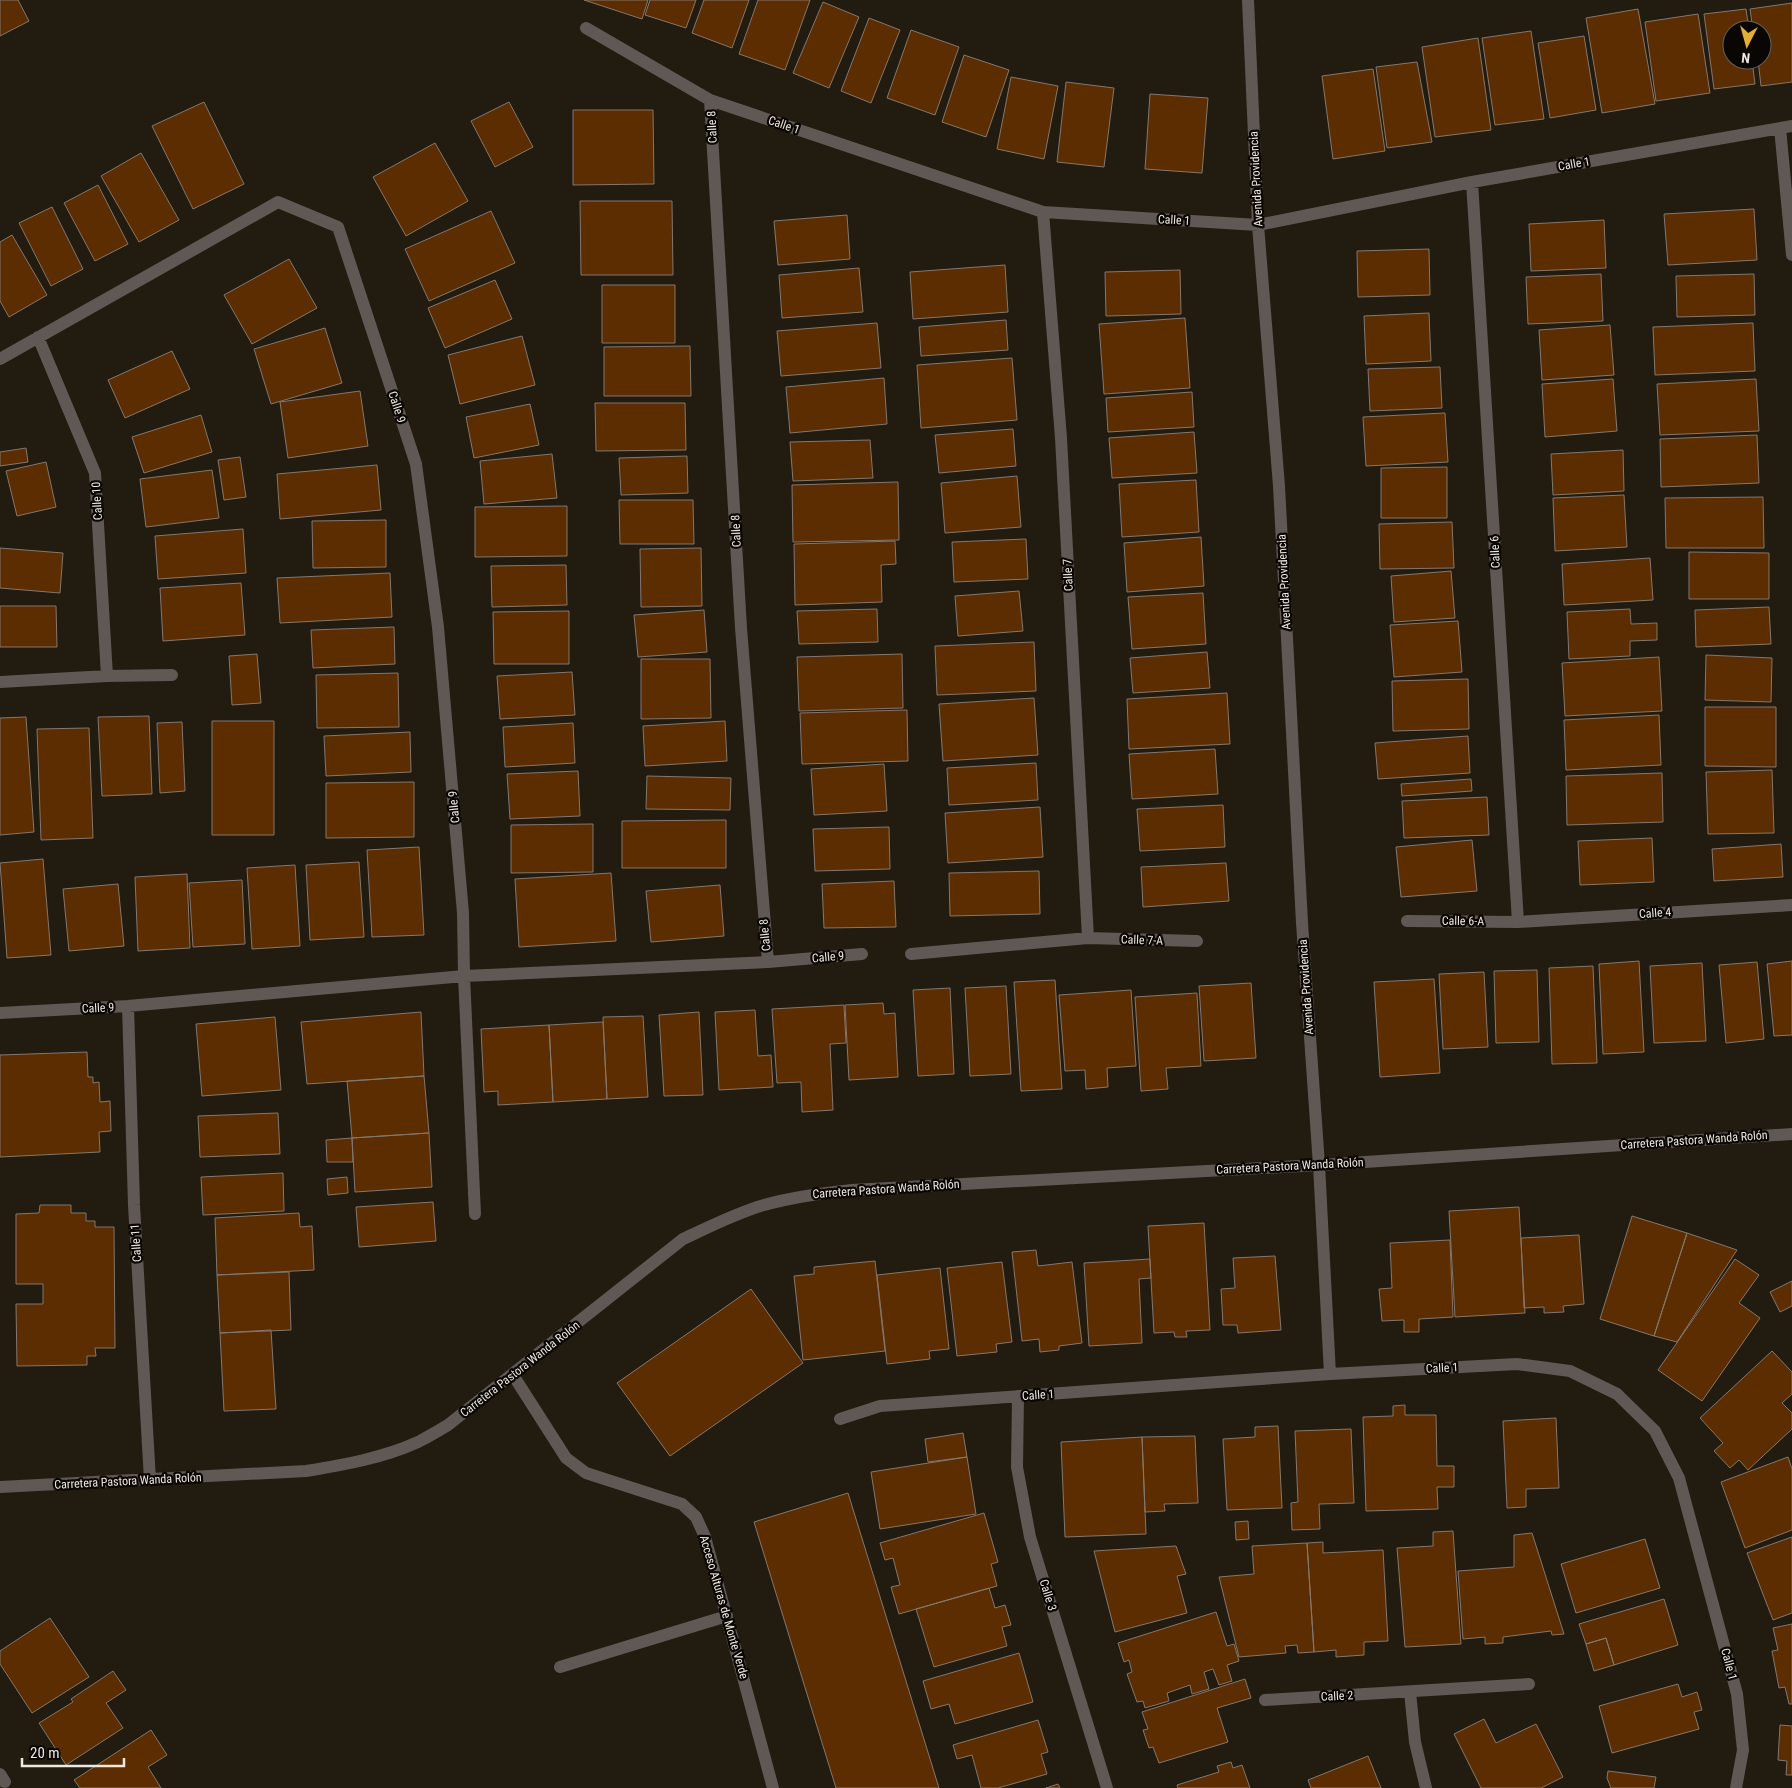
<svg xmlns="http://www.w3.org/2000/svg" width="1792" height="1788" viewBox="0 0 1792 1788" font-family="'Roboto Condensed',sans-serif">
<rect width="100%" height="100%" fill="#221b10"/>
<path fill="#5c2d00" stroke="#85776d" d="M0,0H18L29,21L0,36Z
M584,0H648L642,19Z
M650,0H696L686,28L645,15Z
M704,0H749L732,48L692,33Z
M758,0H810L785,70L739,54Z
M823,2L859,17L829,88L793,73Z
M1792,3V82L1761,86L1758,60H1762V30H1753L1750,9Z
M1638,9L1655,104L1602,113L1586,18Z
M1746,9L1749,30H1732V60H1752L1755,84L1714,89L1704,14Z
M1698,14L1710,93L1656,101L1645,22Z
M869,18L900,30L871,103L841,91Z
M911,30L959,47L935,115L887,98Z
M1531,31L1544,119L1495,125L1482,38Z
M1584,36L1596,110L1550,118L1538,43Z
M1478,38L1491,130L1435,137L1422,47Z
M964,55L1009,70L986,137L942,122Z
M1417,62L1432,142L1387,148L1376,67Z
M1373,69L1385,151L1333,159L1322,76Z
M1011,77L1058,86L1044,159L997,149Z
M1066,82L1114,88L1104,167L1057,162Z
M1150,94L1208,98L1202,173L1145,169Z
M204,102L244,184L193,209L152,126Z
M509,102L533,147L495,167L471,121Z
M573,110H653L654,184L573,185Z
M435,143L468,201L406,236L373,177Z
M141,153L179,220L139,242L101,176Z
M98,185L128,244L95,261L64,203Z
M580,201H672L673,275H581Z
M52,207L83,269L51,286L19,223Z
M1754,209L1757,260L1668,265L1664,214Z
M491,211L515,263L429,301L405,249Z
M847,215L850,259L778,265L774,221Z
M1604,220L1606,268L1531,271L1529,224Z
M12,235L47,295L9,317L0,301V242Z
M1429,249L1430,295L1358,297L1357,251Z
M289,259L317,308L252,344L224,295Z
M1005,265L1008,312L913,319L910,272Z
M859,268L863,312L782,318L779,275Z
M1180,270L1181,314L1106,316L1105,272Z
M1601,274L1603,321L1528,324L1526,277Z
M1754,274L1755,315L1677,317L1676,276Z
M495,280L512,319L445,348L428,308Z
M602,285H675V343H602Z
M1429,313L1431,361L1366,364L1364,316Z
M1185,318L1190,388L1104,394L1099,324Z
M1006,320L1008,350L921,356L919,327Z
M877,323L881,368L781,376L777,331Z
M1753,323L1755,371L1655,375L1653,327Z
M1610,325L1614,375L1542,380L1539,330Z
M325,328L342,383L271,404L254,349Z
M522,336L535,385L460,404L448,355Z
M690,346L691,396H604V347Z
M172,351L190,389L125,418L108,380Z
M1012,358L1017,420L921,428L917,365Z
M1440,367L1442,408L1370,411L1368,369Z
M884,378L887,424L790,433L786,387Z
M1613,379L1617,431L1545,437L1542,384Z
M1756,379L1759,431L1660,435L1657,384Z
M360,391L368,446L288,458L280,402Z
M1192,392L1194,427L1108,432L1106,398Z
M595,403H685L686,450L596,451Z
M530,404L539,445L474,458L466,417Z
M1445,413L1448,462L1366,466L1363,417Z
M201,415L212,452L144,473L132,437Z
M1013,429L1016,466L939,473L935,435Z
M1194,432L1197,473L1112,478L1109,438Z
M1757,435L1759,483L1661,487L1660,439Z
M870,440L873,478L793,481L790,442Z
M26,448L28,462L0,466V452Z
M1623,450L1624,491L1553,495L1551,454Z
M552,454L557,498L484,504L480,461Z
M687,456L688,493L621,495L619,458Z
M240,457L246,497L224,500L218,460Z
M46,462L56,507L17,516L6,471Z
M377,465L381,510L280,519L277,474Z
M1447,467V518H1381V468Z
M212,470L219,518L146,527L140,479Z
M1017,476L1021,527L945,533L941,483Z
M1196,480L1199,532L1122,537L1119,484Z
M898,482L899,540L793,542L792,485Z
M1624,495L1627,547L1555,551L1553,498Z
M1763,497L1764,548H1666L1665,498Z
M619,500H693L694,544H620Z
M567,506V556L475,557V507Z
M386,520V567L313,568L312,521Z
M1452,522L1454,568L1380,569L1379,524Z
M243,529L246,573L158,579L155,536Z
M1201,537L1204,586L1127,592L1124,543Z
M1026,539L1028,579L954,582L952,542Z
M895,541L896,564L881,565L882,602L795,605L794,544Z
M0,548L63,553L60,593L0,588Z
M701,548L702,606L641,607L640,549Z
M1689,552L1769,553V599H1689Z
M1650,558L1653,600L1564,605L1562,564Z
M566,565L567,605L492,607L491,566Z
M1451,571L1455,618L1394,622L1391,576Z
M390,573L392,617L280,623L277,578Z
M241,583L245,635L163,641L160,588Z
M1019,591L1023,631L958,636L955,596Z
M1203,593L1206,644L1132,649L1128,597Z
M0,606H56L57,647H0Z
M1769,607L1771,644L1696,647L1695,610Z
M877,609L878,642L799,644L797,611Z
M1630,609L1631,624L1657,623V640L1630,641V656L1569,659L1567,612Z
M704,610L707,652L638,657L634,615Z
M569,611V664H494L493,612Z
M1458,621L1462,672L1394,677L1390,625Z
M394,627L395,664L313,668L311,630Z
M1034,642L1036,691L937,695L935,646Z
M1207,652L1210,688L1133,693L1130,658Z
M257,654L261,703L232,705L229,656Z
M902,654L903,708L799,711L797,657Z
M1706,655L1772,658L1771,702L1705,700Z
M1659,657L1662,711L1565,716L1562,663Z
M641,659H710L711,718L641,719Z
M572,672L575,715L500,719L497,676Z
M398,673L399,727L317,728L316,675Z
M1468,679L1469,729L1393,731L1392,681Z
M1227,693L1230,744L1129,749L1127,699Z
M1034,698L1038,755L943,761L939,704Z
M1705,707H1776V767L1705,766Z
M907,710L908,761L802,764L800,713Z
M1659,715L1661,765L1566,770L1564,720Z
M149,716L152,794L102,796L98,717Z
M26,717L34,832L0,835V718Z
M212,721H274V835H212Z
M725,721L727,761L645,766L643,726Z
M182,722L185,791L160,793L157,723Z
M573,723L575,763L505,767L503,727Z
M89,728L93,838L41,840L37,729Z
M410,732L411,772L326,776L324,736Z
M1468,736L1470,773L1378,779L1375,743Z
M1215,749L1218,794L1132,799L1129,754Z
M1036,763L1038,800L949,805L947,768Z
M884,764L887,811L814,815L811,769Z
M1772,770L1774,833L1708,834L1706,772Z
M578,771L580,816L510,819L507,774Z
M1662,773L1663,822L1567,825L1566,776Z
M647,776L731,778L730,810L646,809Z
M1471,779L1472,791L1402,796L1401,784Z
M414,782V837L326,838V783Z
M1487,797L1489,835L1404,838L1402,801Z
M1223,805L1225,847L1140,851L1137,809Z
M1040,807L1043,857L948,863L945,813Z
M726,820V868H622V821Z
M593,824V872L511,873V825Z
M889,827L890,869L815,871L813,829Z
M1652,838L1654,882L1580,885L1578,841Z
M1472,840L1477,891L1401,897L1396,847Z
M1781,844L1783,877L1714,881L1712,849Z
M419,847L424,935L372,937L367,850Z
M43,859L51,955L7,958L0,863Z
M359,862L364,937L310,940L306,865Z
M1226,863L1229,901L1143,907L1141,867Z
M295,865L300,946L252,949L247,868Z
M1039,871L1040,914L950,916L949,873Z
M611,873L616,941L519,947L515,879Z
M187,874L190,948L138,951L135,877Z
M242,880L245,944L193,947L189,883Z
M894,881L896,927L824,928L822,884Z
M118,884L124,946L69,951L63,889Z
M720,885L724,936L651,942L646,891Z
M1639,961L1644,1052L1603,1054L1599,964Z
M1792,961V1035L1774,1036L1767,964Z
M1757,962L1764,1039L1726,1043L1719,965Z
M1702,963L1706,1041L1654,1043L1650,966Z
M1593,966L1597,1063L1552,1064L1549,968Z
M1537,970L1539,1042L1496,1043L1494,971Z
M1484,972L1488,1047L1443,1049L1439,974Z
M1434,979L1440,1073L1380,1077L1374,982Z
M1055,980L1062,1089L1021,1091L1014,982Z
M1251,983L1256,1058L1204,1061L1199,986Z
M1006,986L1011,1074L970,1076L965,988Z
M950,988L954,1074L918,1076L913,990Z
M1131,990L1136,1066L1107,1068L1108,1087L1086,1089L1085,1070L1065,1071L1059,995Z
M1197,993L1201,1066L1166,1068L1168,1089L1141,1091L1135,997Z
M883,1003L884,1014L895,1013L898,1077L849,1080L845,1005Z
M844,1005L846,1043L830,1044L833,1110L802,1112L801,1082L777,1083L772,1009Z
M755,1010L758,1056L771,1055L773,1087L719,1090L715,1012Z
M421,1012L424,1076L307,1084L301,1022Z
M699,1012L703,1095L664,1096L659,1015Z
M643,1016L648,1097L607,1099L603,1017Z
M275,1017L281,1090L202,1096L196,1024Z
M603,1022L607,1099L553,1102L549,1025Z
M549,1025L553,1102L498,1105V1091L484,1092L481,1029Z
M87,1052L88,1077H93V1083L99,1082L100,1102L110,1101L111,1131L99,1132L100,1152L0,1157V1055Z
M424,1076L429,1133L352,1138L347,1081Z
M278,1113L280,1154L200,1157L198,1116Z
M429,1133L432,1187L355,1192L352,1138Z
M352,1138L353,1162H327L326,1140Z
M283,1173L284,1211L203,1215L201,1177Z
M347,1177L348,1193L328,1195L327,1179Z
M433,1202L436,1241L359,1247L356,1207Z
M40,1205H71V1213H86V1221H95V1227H114L115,1348H95L96,1356H87V1365L17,1366L16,1304H43V1284H16V1214L39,1213Z
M1519,1207L1525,1313L1455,1317L1449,1211Z
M299,1213L300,1227L312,1226L314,1270L217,1275L215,1218Z
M1632,1216L1687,1233L1654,1336L1600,1319Z
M1204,1223L1210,1330L1186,1331L1187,1337H1175L1174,1332L1154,1333L1148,1226Z
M1687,1233L1737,1250L1677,1342L1654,1336Z
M1579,1235L1584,1304L1563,1306L1564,1312L1544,1313V1307L1524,1308L1521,1238Z
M1450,1240L1453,1317L1419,1319V1332H1404V1320L1382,1321L1379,1289L1392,1288L1390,1243Z
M1036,1250L1038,1266L1072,1262L1082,1343L1059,1346V1350L1040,1352L1039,1339L1022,1341L1012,1252Z
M1275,1256L1281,1330L1238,1333L1237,1325H1223L1221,1289L1235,1288L1233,1258Z
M1150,1259L1151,1278L1139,1279L1142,1343L1089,1346L1084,1263Z
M1735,1259L1759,1275L1739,1303L1760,1318L1702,1401L1658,1370Z
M875,1261L885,1351L803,1360L794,1276L814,1274V1267Z
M1002,1262L1012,1342L996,1344L997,1352L957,1356L947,1268Z
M940,1268L949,1349L929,1351L930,1359L887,1364L877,1275Z
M289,1272L291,1330L220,1333L217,1275Z
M1792,1281V1306L1780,1312L1770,1292Z
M751,1289L803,1363L670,1456L617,1383Z
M271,1330L276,1409L224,1411L220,1333Z
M1772,1351L1792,1372V1394L1782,1403L1792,1413V1429L1748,1470L1739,1460L1730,1468L1714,1451L1723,1443L1700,1418Z
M1405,1405V1415H1436L1437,1466H1454V1487H1437L1438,1509L1366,1511L1363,1417L1393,1416V1406Z
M1556,1418L1559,1488L1526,1489V1507L1507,1508L1503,1421Z
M1278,1426L1282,1508L1227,1510L1223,1439L1255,1437V1427Z
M1351,1429L1354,1503L1319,1504L1320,1529L1292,1530L1291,1503L1298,1502L1295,1431Z
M963,1433L967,1457L928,1462L925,1439Z
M1195,1436L1198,1503L1164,1504L1165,1511L1145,1512L1142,1437Z
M1142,1437L1146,1534L1065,1537L1061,1442Z
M967,1457L976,1514L880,1529L871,1472Z
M1788,1457L1792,1469V1530L1745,1548L1721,1482Z
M848,1493L939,1788H836L754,1522Z
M984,1513L998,1562L991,1564L997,1586L899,1614L891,1587L900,1585L893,1558L885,1560L880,1543Z
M1248,1521L1249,1539L1236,1540L1235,1522Z
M1453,1531L1461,1644L1405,1647L1397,1548L1433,1546V1532Z
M1532,1533L1564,1634L1552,1635L1551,1631L1503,1637V1643L1485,1644V1637L1463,1639L1458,1571L1514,1567V1535Z
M1792,1537V1613L1773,1620L1747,1553Z
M1645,1539L1660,1588L1576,1613L1561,1564Z
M1323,1542V1553L1383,1550L1388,1641L1364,1642V1655L1336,1657V1650L1314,1652L1307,1543Z
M1307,1543L1314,1652L1298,1653L1297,1645L1285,1646L1286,1653L1239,1657L1219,1577L1254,1574L1252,1546Z
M1176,1546L1186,1574L1177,1576L1187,1613L1115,1632L1094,1551Z
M989,1588L995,1608L1005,1605L1011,1625L1002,1627L1007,1646L934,1667L916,1609Z
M1664,1599L1678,1645L1614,1665L1606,1638L1586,1644L1579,1624Z
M1216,1612L1227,1646L1234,1644L1239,1661L1227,1665L1232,1681L1219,1685L1213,1669L1204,1672L1209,1689L1192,1694L1190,1685L1167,1693L1169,1701L1145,1708L1143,1701L1137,1702L1127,1674L1132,1672L1129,1660L1124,1662L1118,1643Z
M50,1618L89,1677L32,1713L0,1664V1651Z
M1792,1624V1704H1789L1785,1687L1779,1688L1772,1651L1778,1650L1773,1628Z
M1606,1638L1614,1665L1594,1671L1586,1644Z
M1019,1653L1033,1702L955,1724L949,1704L931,1709L923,1681Z
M113,1671L126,1690L106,1703L123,1728L66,1765L39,1723L73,1702L71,1699Z
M1245,1679L1251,1698L1217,1708L1228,1742L1159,1763L1153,1747L1149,1748L1143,1730L1148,1729L1142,1712Z
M1678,1684L1682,1697L1697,1692L1702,1710L1694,1712L1699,1729L1612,1753L1599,1706Z
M1484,1719L1496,1743L1536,1724L1563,1777L1541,1788H1481L1454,1734Z
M1038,1720L1048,1752L1041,1754L1047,1774L998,1788H981L972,1755L957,1759L953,1745Z
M1780,1725L1792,1726V1775H1786L1787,1761L1778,1760Z
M151,1730L167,1755L148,1767L161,1788H80L74,1780Z
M1368,1756L1381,1788H1311L1308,1780Z
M1231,1762L1233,1768L1242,1765L1250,1788H1178L1177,1785L1219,1772L1217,1766Z
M1608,1771L1656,1777L1654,1788H1611L1607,1778Z
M1058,1784L1060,1788H1046Z"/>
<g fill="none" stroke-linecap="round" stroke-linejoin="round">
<path stroke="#5f5855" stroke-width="12" d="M1248,0L1258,225L1279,486L1302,923L1319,1165L1330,1374
M586,28L710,100L1043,212L1258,225L1472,182L1792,126
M710,100L741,628L768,962
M1780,128L1792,255
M1472,182L1518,922
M1043,212L1061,438L1088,938
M38,337L95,473L107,676
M0,359L278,202L338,227L416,464L438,627L463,913L464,976L475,1214
M0,682L107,676L172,675
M1407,921L1518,922L1792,905
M911,954L1088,938L1197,941
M128,1006L134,1205L150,1480
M0,1013L128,1006L464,976L768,962L862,954
M513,1375L566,1458L586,1473L682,1504L696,1517L705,1537L773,1788
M1018,1396L1017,1467L1030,1537L1107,1788
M840,1419L880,1406L1330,1374L1517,1364L1570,1371L1617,1394L1655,1431L1679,1478L1737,1694L1743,1750L1736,1788
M0,1487L306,1471C343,1465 383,1458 418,1442C428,1437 438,1431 448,1425L683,1239C709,1227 736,1213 764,1205C793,1197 822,1193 852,1190L1319,1165L1792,1134
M560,1667L727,1616
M1410,1692L1415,1742L1426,1788
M1265,1700L1529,1684
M0,1774L5,1782L0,1780"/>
</g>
<g text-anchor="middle" stroke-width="4.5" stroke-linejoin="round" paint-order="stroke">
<g font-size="12" fill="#ece7df" stroke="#090603">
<text transform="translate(784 125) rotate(19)" y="4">Calle 1</text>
<text transform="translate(712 127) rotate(-93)" y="4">Calle 8</text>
<text transform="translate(1574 164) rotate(-10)" y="4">Calle 1</text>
<text transform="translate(1256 179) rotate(-93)" y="4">Avenida Providencia</text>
<text transform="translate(1174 220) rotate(3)" y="4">Calle 1</text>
<text transform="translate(397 407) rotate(72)" y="4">Calle 9</text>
<text transform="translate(97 501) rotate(-93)" y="4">Calle 10</text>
<text transform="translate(736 531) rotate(-93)" y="4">Calle 8</text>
<text transform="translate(1495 552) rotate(-93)" y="4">Calle 6</text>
<text transform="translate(1068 575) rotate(-93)" y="4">Calle 7</text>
<text transform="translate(1284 582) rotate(-93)" y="4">Avenida Providencia</text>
<text transform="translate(454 807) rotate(-95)" y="4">Calle 9</text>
<text transform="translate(1655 913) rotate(-4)" y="4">Calle 4</text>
<text transform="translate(1463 921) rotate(1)" y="4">Calle 6-A</text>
<text transform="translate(765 935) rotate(-95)" y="4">Calle 8</text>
<text transform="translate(1142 940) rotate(2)" y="4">Calle 7-A</text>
<text transform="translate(828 957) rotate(-5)" y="4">Calle 9</text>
<text transform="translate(1306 987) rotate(-94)" y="4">Avenida Providencia</text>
<text transform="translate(98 1008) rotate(-3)" y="4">Calle 9</text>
<text transform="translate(1694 1140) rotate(-4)" y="4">Carretera Pastora Wanda Rolón</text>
<text transform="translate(1290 1166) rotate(-3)" y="4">Carretera Pastora Wanda Rolón</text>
<text transform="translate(886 1189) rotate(-4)" y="4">Carretera Pastora Wanda Rolón</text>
<text transform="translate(136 1243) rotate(-94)" y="4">Calle 11</text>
<text transform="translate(1442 1368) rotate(-3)" y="4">Calle 1</text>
<text transform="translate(520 1369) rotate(-38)" y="4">Carretera Pastora Wanda Rolón</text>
<text transform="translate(1038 1395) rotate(-4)" y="4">Calle 1</text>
<text transform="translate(128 1481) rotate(-3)" y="4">Carretera Pastora Wanda Rolón</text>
<text transform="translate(1048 1595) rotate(73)" y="4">Calle 3</text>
<text transform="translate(724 1607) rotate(74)" y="4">Acceso Alturas de Monte Verde</text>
<text transform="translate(1729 1664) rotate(75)" y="4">Calle 1</text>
<text transform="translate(1337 1696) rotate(-3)" y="4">Calle 2</text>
</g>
</g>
<g transform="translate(1747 45) rotate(186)"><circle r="24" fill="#090603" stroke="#64605b"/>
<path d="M0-4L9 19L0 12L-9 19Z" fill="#e2af34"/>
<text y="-8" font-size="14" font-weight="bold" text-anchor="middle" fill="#ece7df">N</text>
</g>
<path d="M22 1758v8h102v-8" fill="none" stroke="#ece7df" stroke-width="2.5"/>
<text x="30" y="1758" font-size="15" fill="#ece7df" stroke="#090603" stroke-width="4" paint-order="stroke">20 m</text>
</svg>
